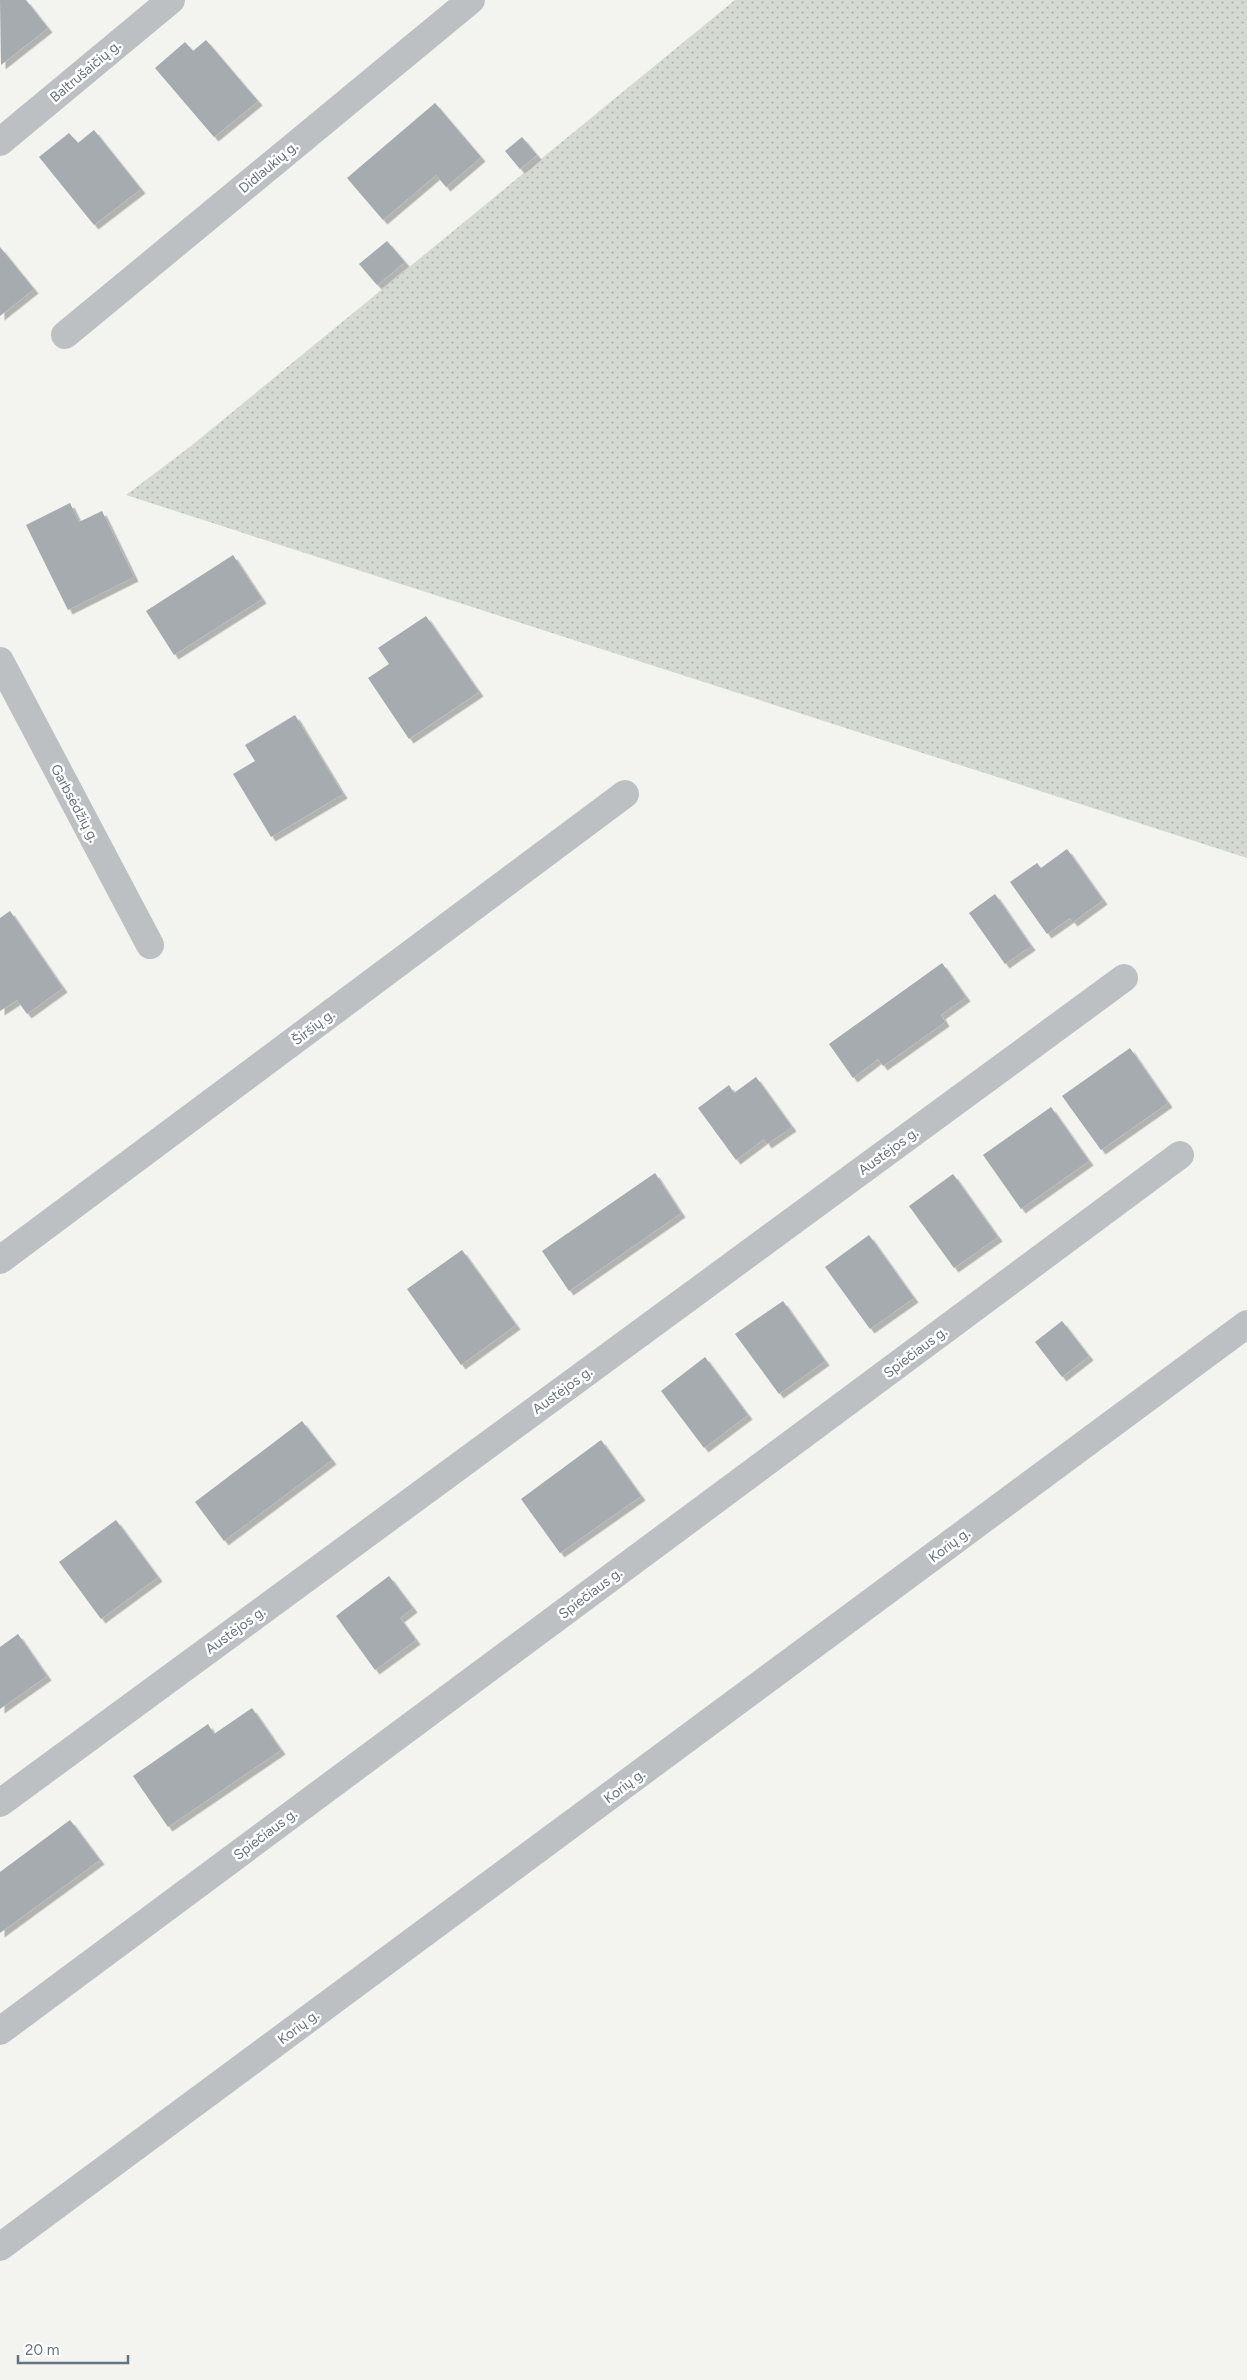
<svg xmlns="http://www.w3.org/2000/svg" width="1247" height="2380" viewBox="0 0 1247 2380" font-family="Figtree,sans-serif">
<defs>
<pattern id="grass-dots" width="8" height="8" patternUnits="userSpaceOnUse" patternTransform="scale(1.25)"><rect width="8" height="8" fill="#d4d9d1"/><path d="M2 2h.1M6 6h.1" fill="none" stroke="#b0b4af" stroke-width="1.8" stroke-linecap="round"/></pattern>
<filter id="shadow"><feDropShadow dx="4.5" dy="4.5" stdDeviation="0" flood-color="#0004"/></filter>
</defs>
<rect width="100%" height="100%" fill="#f3f3f0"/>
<path fill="url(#grass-dots)" d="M735,0H1247V858L126,495L191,446Z"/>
<path fill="#a5abaf" filter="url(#shadow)" d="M0,0H26L48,28L1,65Z
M206,40L258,101L214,137L155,68L185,42L193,51Z
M435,103L481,157L446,187L436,175L383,220L347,178Z
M94,130L141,189L94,225L39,157L69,133L78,143Z
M522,137L537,155L520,169L505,151Z
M387,241L405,262L377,285L359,264Z
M0,247L34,289L0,316Z
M70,503L79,522L102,511L134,577L68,610L26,525Z
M233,555L262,599L174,655L146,611Z
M426,616L479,692L409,739L368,678L389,664L378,648Z
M295,715L343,794L271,837L233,774L255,761L245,745Z
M1067,849L1103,900L1073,922L1070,918L1047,934L1010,882L1037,863L1041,868Z
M995,894L1031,946L1005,964L969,913Z
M10,911L63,988L27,1014L17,1000L0,1011V918Z
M942,963L966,997L941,1015L945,1022L883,1066L878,1059L853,1078L829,1044Z
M1130,1048L1168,1103L1101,1150L1062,1096Z
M756,1077L792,1127L767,1144L764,1139L736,1160L698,1108L729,1085L734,1093Z
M1051,1107L1089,1161L1021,1209L983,1155Z
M655,1173L681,1213L569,1291L542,1251Z
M953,1174L998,1237L954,1268L909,1206Z
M869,1235L914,1298L870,1329L825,1267Z
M462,1250L516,1325L461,1365L407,1289Z
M783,1301L825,1361L779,1394L735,1334Z
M1062,1321L1089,1356L1062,1377L1035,1342Z
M705,1357L748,1415L704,1448L661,1391Z
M302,1421L332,1460L224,1541L195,1502Z
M601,1440L641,1496L560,1553L521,1499Z
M116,1520L158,1577L101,1619L59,1562Z
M389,1576L413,1608L400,1618L416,1640L375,1670L336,1616Z
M18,1634L47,1676L0,1709V1647Z
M252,1708L281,1750L168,1827L133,1776L208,1724L214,1734Z
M70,1820L100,1860L0,1933V1872Z"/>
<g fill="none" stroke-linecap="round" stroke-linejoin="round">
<path stroke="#bdc0c3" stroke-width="28" d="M0,142L171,0
M65,335L471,0
M0,661L150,945
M0,1260L625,794
M0,1803L1124,978
M0,2031L1180,1155
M0,2247L1247,1324"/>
</g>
<g text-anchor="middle" stroke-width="5" stroke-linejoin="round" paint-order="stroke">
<g font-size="14" fill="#66727d" stroke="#fff">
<text transform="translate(85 71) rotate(-40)" y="5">Baltrušaičių g.</text>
<text transform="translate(268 167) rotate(-40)" y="5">Didlaukių g.</text>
<text transform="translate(75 803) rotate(62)" y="5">Garbsėdžių g.</text>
<text transform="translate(313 1027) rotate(-37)" y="5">Širšių g.</text>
<text transform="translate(888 1151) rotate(-36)" y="5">Austėjos g.</text>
<text transform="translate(915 1352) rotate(-37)" y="5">Spiečiaus g.</text>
<text transform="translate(562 1390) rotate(-36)" y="5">Austėjos g.</text>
<text transform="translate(949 1545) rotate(-37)" y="5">Korių g.</text>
<text transform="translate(590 1593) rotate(-37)" y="5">Spiečiaus g.</text>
<text transform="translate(235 1630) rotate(-36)" y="5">Austėjos g.</text>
<text transform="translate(624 1786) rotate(-37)" y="5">Korių g.</text>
<text transform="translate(265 1834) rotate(-37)" y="5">Spiečiaus g.</text>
<text transform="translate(298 2027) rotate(-37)" y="5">Korių g.</text>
</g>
</g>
<path d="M18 2355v8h110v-8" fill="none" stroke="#66727d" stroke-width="2.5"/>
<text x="25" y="2355" font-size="15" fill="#66727d" stroke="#ffffff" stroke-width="4" paint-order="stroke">20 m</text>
</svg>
